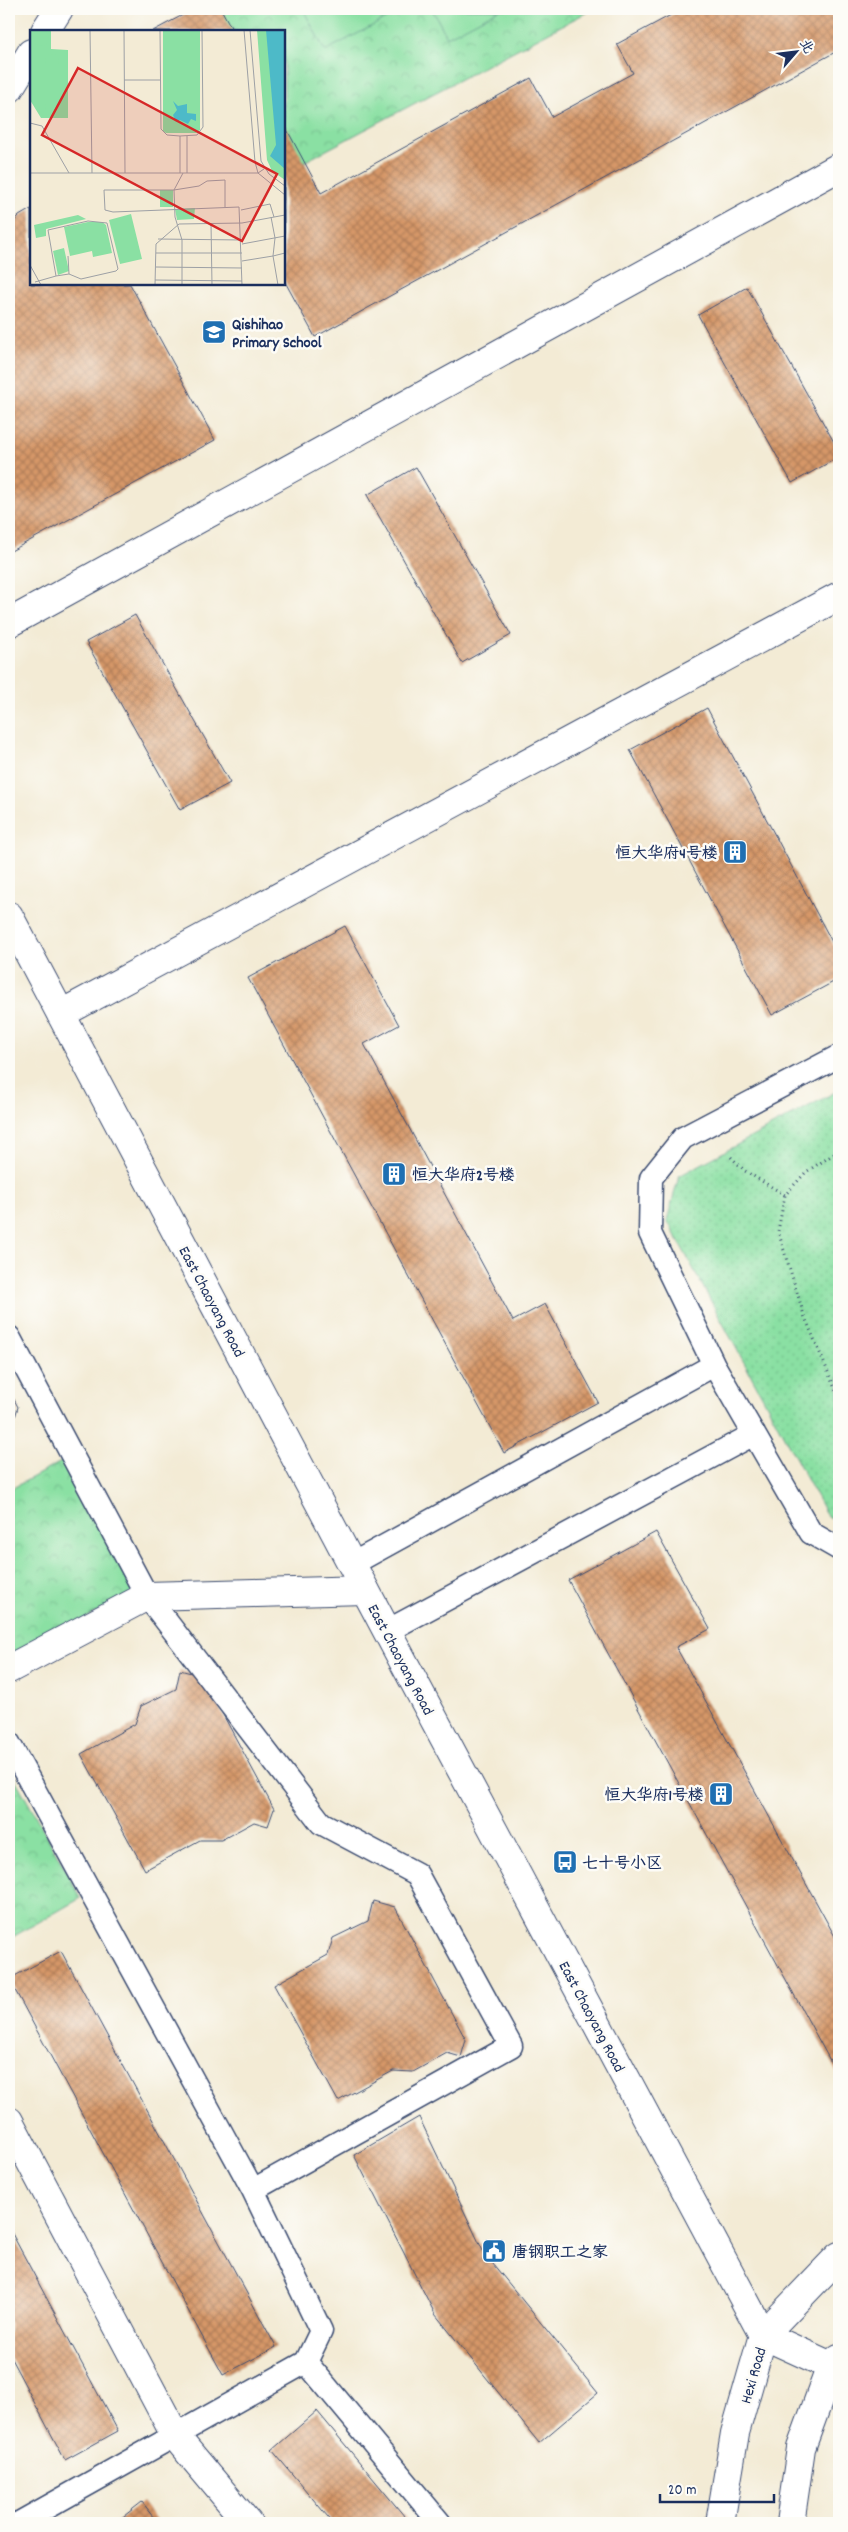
<svg xmlns="http://www.w3.org/2000/svg" width="848" height="2532" viewBox="0 0 848 2532" font-family="Dekko,'LXGW WenKai TC',sans-serif">
<defs>
<pattern id="grass-dots" width="8" height="8" patternUnits="userSpaceOnUse" patternTransform="scale(1.25)"><rect width="8" height="8" fill="#8ae0a3"/><path d="M2 2h.1M6 6h.1" fill="none" stroke="#76c08f" stroke-width="1.8" stroke-linecap="round"/></pattern>
<pattern id="park-crowns" width="20" height="18" patternUnits="userSpaceOnUse" patternTransform="scale(1.25)"><rect width="20" height="18" fill="#8ae0a3"/><path d="M2 6a3 3 0 1 1 6 0M12 15a3 3 0 1 1 6 0" fill="none" stroke="#76c08f"/></pattern>
<pattern id="building-cross-hatch" width="8" height="8" patternUnits="userSpaceOnUse" patternTransform="scale(1.25)"><rect width="8" height="8" fill="#d69768"/><path d="M0 0l8 8M0 8l8-8" fill="none" stroke="#ad7c59"/></pattern>
</defs>
<rect width="100%" height="100%" fill="#fdfcf7"/>
<filter id="ink" filterUnits="userSpaceOnUse"><feTurbulence type="fractalNoise" baseFrequency=".02" numOctaves="2"/><feDisplacementMap in="SourceGraphic" scale="10" xChannelSelector="R" yChannelSelector="G"/><feConvolveMatrix kernelMatrix="1 2 1 2 8 2 1 2 1" color-interpolation-filters="sRGB"/></filter>
<filter id="wash" filterUnits="userSpaceOnUse"><feTurbulence type="fractalNoise" baseFrequency=".0096" numOctaves="4" result="noise"/><feDisplacementMap in="SourceGraphic" scale="20" xChannelSelector="R" yChannelSelector="G"/><feGaussianBlur stdDeviation="1.12" result="paint"/><feColorMatrix in="noise" values="0 0 0 0 0 0 0 0 0 0 0 0 0 0 0 0 0 1.4 0 .05"/><feComposite in="paint" operator="in"/></filter>
<g filter="url(#wash)">
<rect width="100%" height="100%" fill="#f3ebd5"/>
<path fill="url(#grass-dots)" stroke="#528880" d="M839,1090V1521L827,1516L667,1220L679,1176Z"/>
<path fill="url(#park-crowns)" stroke="#528880" d="M217,9H593L304,162L284,126V31H230Z
M72,1456L143,1587L9,1660V1490Z
M9,1768L81,1898L9,1939Z"/>
<path fill="#8ae0a3" stroke="#528880" d="M303,9H404L325,51Z
M432,9H500L447,37Z"/>
<g id="blocks">
<path fill="url(#building-cross-hatch)" d="M194,9H221L233,31H153Z
M682,9H835L839,17V50L315,337L284,280V124L321,193L531,78L552,117L633,73L617,44Z
M31,209V284H130L215,440L9,552V227L19,216Z
M747,287L839,451V457L792,483L698,315Z
M416,467L511,635L462,663L367,495Z
M135,615L230,783L180,810L86,642Z
M707,708L839,955V979L772,1015L630,750Z
M345,926L399,1025L364,1044L513,1321L545,1304L598,1402L504,1453L248,978Z
M9,1390L18,1407L13,1424L9,1423Z
M656,1532L710,1629L676,1647L838,1942L839,1941V2077L568,1580Z
M180,1670L202,1676L274,1809L268,1826L254,1822L221,1840H200L145,1870L81,1754L135,1724L141,1706L176,1689Z
M373,1901L395,1907L466,2040L461,2057L447,2053L413,2072L393,2071L338,2101L274,1985L328,1955L333,1938L368,1921Z
M61,1951L276,2347L223,2375L9,1979Z
M419,2117L484,2253L598,2393L539,2443L435,2314L354,2155Z
M9,2228L118,2431L65,2460L9,2355Z
M317,2411L410,2523H333L272,2450Z
M142,2502L159,2523H115Z"/>
</g>
</g>
<g filter="url(#ink)">
<use href="#blocks" fill-opacity="0" stroke="#3b4b70" stroke-width="1"/>
<g fill="none" stroke-linecap="round" stroke-linejoin="round">
<defs>
<path id="service" d="M839,1056L683,1138L651,1178L650,1233L714,1365L811,1533L839,1549
M9,1337L147,1596L321,1823L417,1874L511,2046L253,2190
M352,1564L714,1365
M387,1631L754,1434
M9,1743L253,2190L321,2331L306,2362L19,2523
M306,2362L440,2523"/>
<path id="minor" d="M45,31L59,9
M9,89L31,53
M9,623L839,167
M61,1014L839,596
M9,1669L147,1596L365,1590
M9,2121L176,2437L248,2523"/>
<path id="tertiary" d="M9,916L387,1631L763,2335L831,2366"/>
<path id="secondary" d="M720,2523L735,2433L763,2335L839,2256
M790,2523L801,2448L831,2366L839,2358"/>
</defs>
<use href="#service" stroke="#3b4b70" stroke-width="25"/>
<use href="#minor" stroke="#3b4b70" stroke-width="30"/>
<use href="#tertiary" stroke="#3b4b70" stroke-width="30"/>
<use href="#secondary" stroke="#3b4b70" stroke-width="30"/>
<path stroke="#3b4b70" stroke-width="3" stroke-dasharray="1 4" stroke-linecap="butt" d="M839,1154H834L806,1172L785,1195L778,1231L804,1315L839,1398
M731,1157L745,1171L785,1195"/>
<use href="#service" stroke="#fff" stroke-width="22"/>
<use href="#minor" stroke="#fff" stroke-width="28"/>
<use href="#tertiary" stroke="#fff" stroke-width="28"/>
<use href="#secondary" stroke="#fff" stroke-width="28"/>
</g>
</g>
<defs>
<symbol id="school-square" viewBox="-11 -11 22 22"><rect x="-9" y="-9" width="18" height="18" rx="4" fill="#1f6fb2" stroke="#fdfcf7"/><path d="M0-5L7-2L0 1L-7-2ZM-4 1L0 2.5L4 1V4Q0 6-4 4Z" fill="#fff"/></symbol>
<symbol id="building-square" viewBox="-11 -11 22 22"><rect x="-9" y="-9" width="18" height="18" rx="4" fill="#1f6fb2" stroke="#fdfcf7"/><path d="M-4-6H4V6H1V3H-1V6H-4ZM-2.5-4.3h1.7v1.8h-1.7ZM.8-4.3h1.7v1.8H.8ZM-2.5-1h1.7V.8h-1.7ZM.8-1h1.7V.8H.8Z" fill="#fff"/></symbol>
<symbol id="bus-square" viewBox="-11 -11 22 22"><rect x="-9" y="-9" width="18" height="18" rx="4" fill="#1f6fb2" stroke="#fdfcf7"/><path d="M-5-6H5V4H4V6H2V4H-2V6H-4V4H-5ZM-3.5-4V0h7V-4ZM-3.5 1.2v1.5H-2V1.2ZM2 1.2v1.5H3.5V1.2Z" fill="#fff"/></symbol>
<symbol id="civic-square" viewBox="-11 -11 22 22"><rect x="-9" y="-9" width="18" height="18" rx="4" fill="#1f6fb2" stroke="#fdfcf7"/><path d="M-.6-6.5H3V-4.5H.6V-3L4-1V1h2V6H-6V1h2V-1L-.6-3ZM-1.2 2.5V6h2.4V2.5Z" fill="#fff"/></symbol>
</defs>
<g fill-rule="evenodd">
<use href="#school-square" x="200" y="318" width="28" height="28"/>
<use href="#building-square" x="721" y="838" width="28" height="28"/>
<use href="#building-square" x="380" y="1160" width="28" height="28"/>
<use href="#building-square" x="707" y="1780" width="28" height="28"/>
<use href="#bus-square" x="551" y="1848" width="28" height="28"/>
<use href="#civic-square" x="480" y="2237" width="28" height="28"/>
</g>
<g text-anchor="middle" stroke-width="5" stroke-linejoin="round" paint-order="stroke">
<g font-size="16" font-weight="bold" fill="#1b2f5e" stroke="#fdfcf7" text-anchor="start">
<text x="232" y="329">Qishihao<tspan x="232" dy="18">Primary School</tspan></text>
<text x="718" y="858" text-anchor="end">恒大华府4号楼</text>
<text x="412" y="1180">恒大华府2号楼</text>
<text x="704" y="1800" text-anchor="end">恒大华府1号楼</text>
<text x="582" y="1868">七十号小区</text>
<text x="512" y="2257">唐钢职工之家</text>
</g>
<g font-size="16" fill="#1b2f5e" stroke="#fdfcf7">
<text transform="translate(213 1301) rotate(62)" y="6">East Chaoyang Road</text>
<text transform="translate(402 1659) rotate(62)" y="6">East Chaoyang Road</text>
<text transform="translate(593 2016) rotate(62)" y="6">East Chaoyang Road</text>
<text transform="translate(752 2375) rotate(-74)" y="6">Hexi Road</text>
</g>
</g>
<g transform="translate(30 30)">
<rect width="255" height="255" fill="#f3ebd5"/>
<path d="M133,1H170V100L166,103H136L133,101ZM101,184L112,229L90,234L79,190ZM48,185L56,189L16,199V206L6,208L4,195ZM58,192H72L76,195L82,223L63,227L62,221L40,226L34,197ZM34,218L39,241L28,245L23,221Z" fill="#8ae0a3"/>
<path d="M0,0H21V19L38,20V88H11L0,70ZM227,0H255V150L242,141L237,130ZM130,160H143V177H130ZM165,178L164,189L147,190L145,179Z" fill="#8ae0a3"/>
<path d="M3 8a8 8 0 1 1 16 0a8 8 0 1 1-16 0ZM15 31a7 7 0 1 1 14 0a7 7 0 1 1-14 0ZM10,37H34V71H10ZM15 77a7 7 0 1 1 14 0a7 7 0 1 1-14 0Z" fill="#8ae0a3"/>
<path d="M236,0H255V139L240,126L246,115ZM143,71L148,76L157,74V83L166,84V91L161,89L158,94L150,90L146,92L143,85L147,80Z" fill="#4dbac8"/>
<path fill="none" stroke="#9da0a5" stroke-width="1" d="M60,0L62,143M94,0L95,143M130,0L131,99L137,105L150,106L167,105L173,97L172,0M214,0L225,132L228,143L255,165M220,0L231,131L239,144L255,156M94,50H131M0,93L12,96L39,143M150,106V143M157,106V143M0,143H228L234,139M195,177V150L177,151L169,156L144,160H74L75,180L83,182L209,177L212,255M211,180L240,174L244,187M181,193L182,255M128,209L212,210M212,214L255,206M126,223H212M38,226L39,244M212,231L243,226L245,208L241,187M0,235L11,255M126,237L212,238M125,250L212,251M5,252L26,246L18,200L58,191L77,193L88,239L86,241L51,249L39,244L26,246M125,255L126,214L149,194L212,193L255,185M152,255V210L145,187L144,160L153,143M248,255L243,226L255,223"/>
<path fill="#d62828" fill-opacity="0.15" stroke="#d62828" stroke-width="2.5" d="M48,38L247,144L212,211L12,105Z"/>
<rect width="255" height="255" fill="none" stroke="#1b2f5e" stroke-width="2.5"/>
</g>
<rect width="848" height="2532" fill="none" stroke="#fdfcf7" stroke-width="30"/>
<g transform="translate(796 52) rotate(62)" stroke="#fdfcf7" stroke-width="4" paint-order="stroke">
<path d="M0-4L9 19L0 12L-9 19Z" fill="#1b2f5e"/>
<text y="-8" font-size="14" font-weight="bold" text-anchor="middle" fill="#1b2f5e">北</text>
</g>
<path d="M660 2494v8h114v-8" fill="none" stroke="#1b2f5e" stroke-width="2.5"/>
<text x="668" y="2494" font-size="15" fill="#1b2f5e" stroke="#fdfcf7" stroke-width="4" paint-order="stroke">20 m</text>
</svg>
